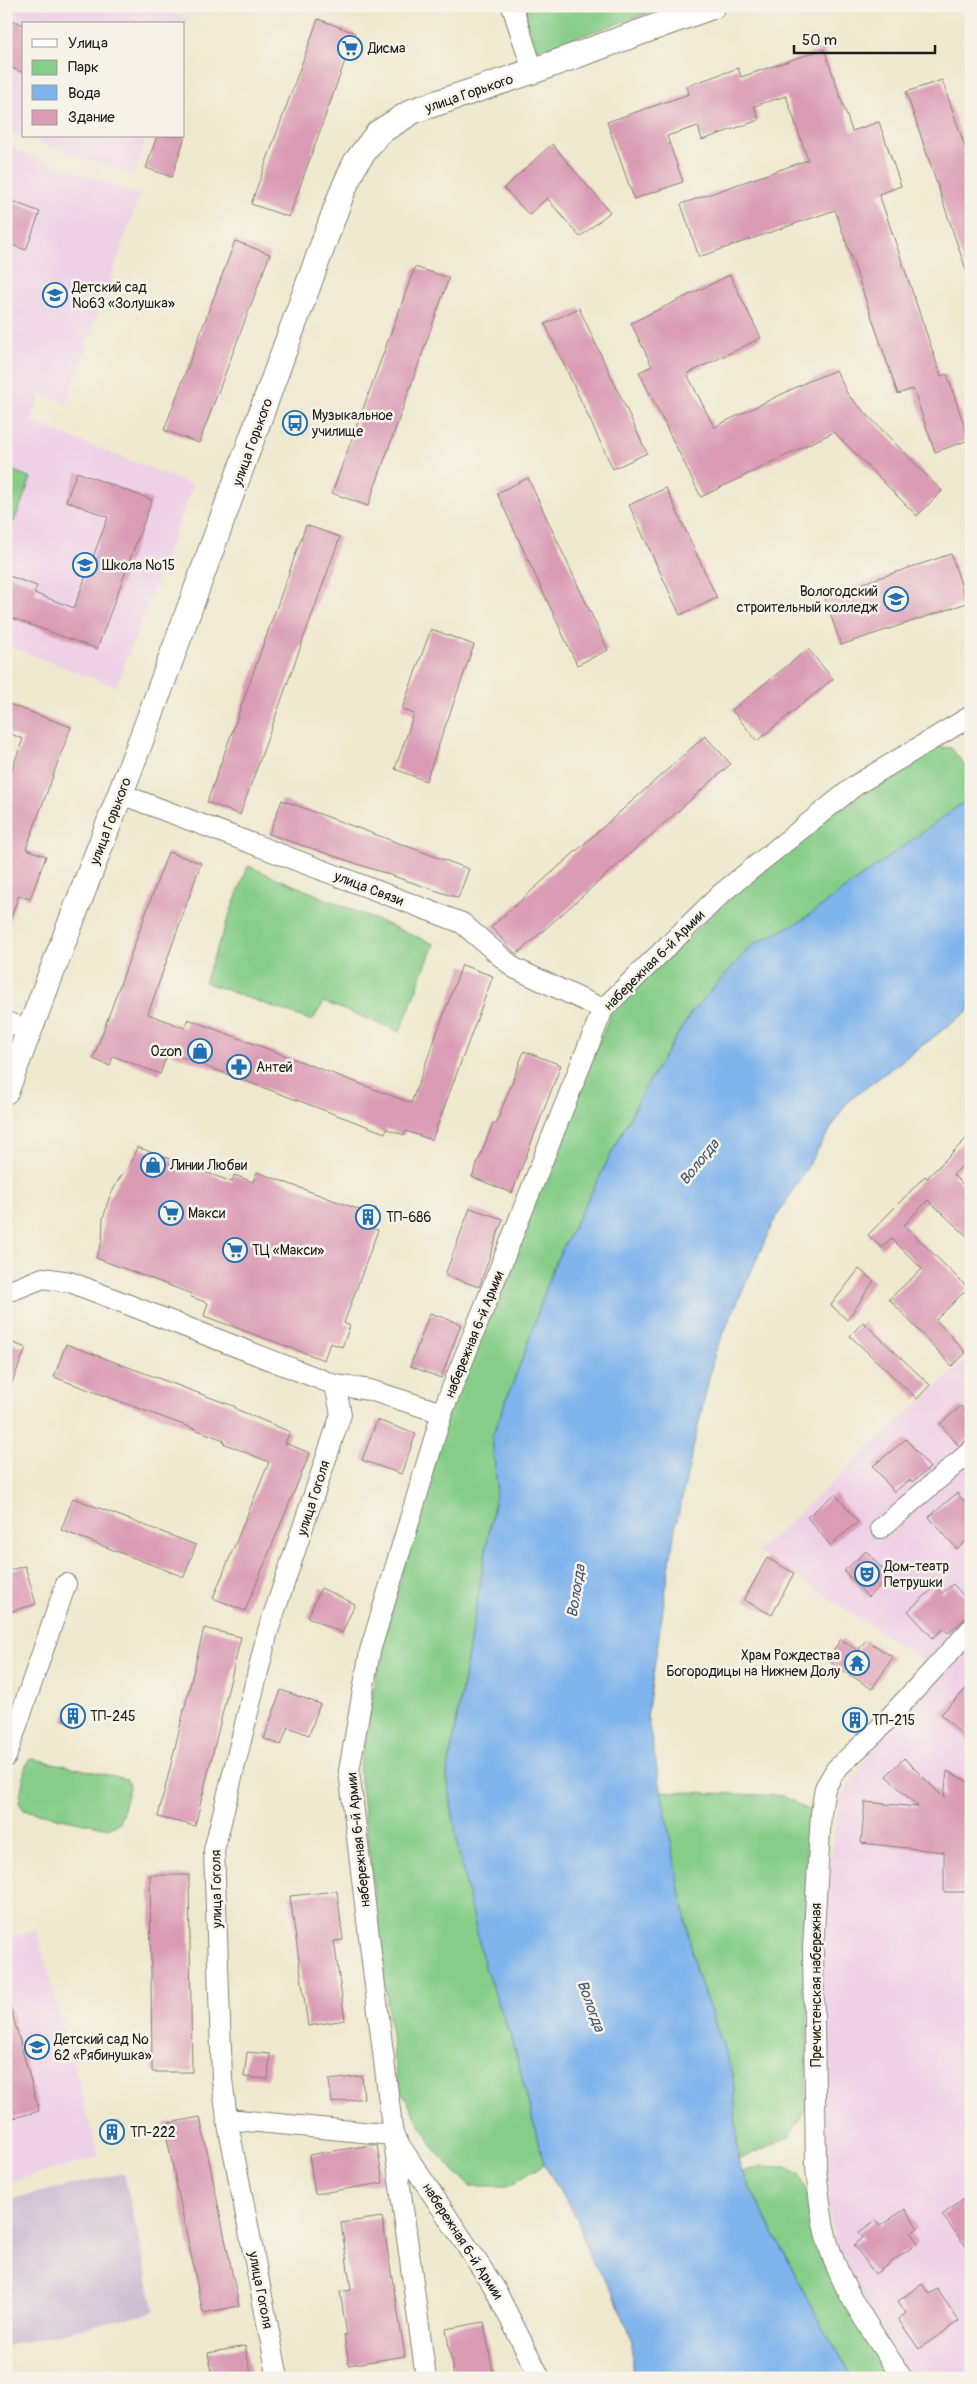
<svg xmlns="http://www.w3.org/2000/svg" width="977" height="2384" viewBox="0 0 977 2384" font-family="Pangolin,sans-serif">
<rect width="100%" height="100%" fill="#f7f3e8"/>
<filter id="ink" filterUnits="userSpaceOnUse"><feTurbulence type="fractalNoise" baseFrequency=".02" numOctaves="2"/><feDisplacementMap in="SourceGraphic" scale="10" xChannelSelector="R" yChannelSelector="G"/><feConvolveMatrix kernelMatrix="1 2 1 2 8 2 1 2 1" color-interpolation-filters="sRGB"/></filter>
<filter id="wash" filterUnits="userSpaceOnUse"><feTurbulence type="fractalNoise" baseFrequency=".0096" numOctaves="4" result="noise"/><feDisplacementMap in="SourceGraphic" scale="20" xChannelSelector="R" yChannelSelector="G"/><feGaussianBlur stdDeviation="1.12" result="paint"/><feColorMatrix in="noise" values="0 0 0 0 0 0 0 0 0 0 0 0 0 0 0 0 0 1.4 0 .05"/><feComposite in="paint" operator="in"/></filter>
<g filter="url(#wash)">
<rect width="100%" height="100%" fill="#eee8ce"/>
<path fill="#eed0e7" d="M6,6H154L188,19L184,30V24H24V136H147L134,176L6,131Z
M6,147L140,195L66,404L41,394L31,422L193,485L116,687L6,645Z
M971,1355V1617L927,1663L758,1551Z
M971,1643V2378H909L841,2261L825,2200L819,1949L837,1811L844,1793L878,1742Z
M36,1930L99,2157L6,2183V1938Z"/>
<path fill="#ccbed3" d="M124,2173L155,2312L6,2346V2200Z"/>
<path fill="#85cd88" stroke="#507452" d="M521,6H670L536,51Z
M6,468L31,478L14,522L6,519Z
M938,747L951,748C967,767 971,771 971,797L801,921L752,945L691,1013L645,1088L553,1267L527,1346L492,1437L497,1486L447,1776L460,1859L485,1968L513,2042L544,2164L510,2186H470L436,2152L397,2084L359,1771L380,1651L447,1415L611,1013L728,898L860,791Z
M248,866L434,944L400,1032L324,1002L312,1021L204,982Z
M34,1759L127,1779L129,1787L119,1824L108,1828L24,1810L19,1803L25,1768L29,1760Z
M661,1791L784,1796L811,1812L806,2109L790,2136L738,2160L733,2074L695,1968Z
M762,2166L787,2167L799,2174L894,2378H853L824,2330L742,2172Z"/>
<path fill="#7eb3ec" stroke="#4d6884" d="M971,797V1009L847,1102L773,1223L715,1352L675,1529L647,1716L695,1968L733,2074L738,2160L742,2172L824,2330L853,2378H632V2339L612,2290L590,2259L578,2221L544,2164L513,2042L485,1968L460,1859L447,1776L497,1486L492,1437L527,1346L553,1267L645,1088L691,1013L752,945L801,921Z"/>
<g id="blocks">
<path fill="#da9bb5" d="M6,18L24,25V73L6,66Z
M318,19L355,33L289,217L251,204Z
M824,49L852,131L879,122L901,186L879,194L941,376L947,374L969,440L935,452L913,389L898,394L835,210L699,257L681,204L808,160L786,96L754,106L759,120L702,140L698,126L667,136L683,182L634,199L607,122L689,94L687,86L738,68L741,77Z
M942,80L971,164V276H968L906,92Z
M157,136H185L172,177L146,168Z
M552,144L610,212L580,237L547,198L529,215L504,188Z
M6,199L40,212L26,250L6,243Z
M235,241L270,254L199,443L164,430Z
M415,267L449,278L368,506L332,493Z
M730,275L761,338L687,374L714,427L809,381L836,370L848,395L942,491L917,516L834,432L701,497L639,372L652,366L631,323Z
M579,308L647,453L613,469L545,324Z
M77,472L152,500L97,649L6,616V575L37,586L34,593L74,608L108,517L66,501Z
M528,478L608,650L577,665L497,493Z
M666,488L717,598L680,615L629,505Z
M306,525L340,537L240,815L207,802Z
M951,554L967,603L841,645L824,596Z
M431,629L474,645L426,781L395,769L414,714L402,709Z
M808,649L833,679L757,741L732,710Z
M6,703L71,727L26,849L46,856L30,899L19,895L8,925H6V785L23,739L6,732Z
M705,736L731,764L517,954L514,952L491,927Z
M282,800L469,869L458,898L269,834Z
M168,852L201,863L148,1014L185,1028L188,1019L411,1103L462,965L493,976L432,1140L406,1131L404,1135L387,1129L385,1133L168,1052L160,1074L113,1056L110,1066L93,1059Z
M524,1051L561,1065L512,1193L472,1177L493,1123L496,1124Z
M971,1134V1157L953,1175L971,1191V1240L928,1200L904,1225L968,1288L936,1320L966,1353L952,1366L889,1299L922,1269L891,1238L882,1248L868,1235L925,1176L927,1178Z
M137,1147L232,1182L234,1175L253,1182L257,1172L363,1211L376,1208L371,1228L378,1230L344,1323L350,1326L342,1347L330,1343L324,1360L204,1316L208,1303L191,1297L192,1294L96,1258L102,1241L103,1219L109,1198L119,1179L131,1163Z
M470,1208L503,1219L479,1287L445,1275Z
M859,1269L874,1281L847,1320L831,1305Z
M430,1313L461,1324L441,1378L410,1366Z
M863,1322L930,1385L917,1399L850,1336Z
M6,1340L26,1348L7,1395H6Z
M66,1344L236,1407V1409L290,1432L285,1443L310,1453L245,1611L213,1598L269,1462L223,1443L224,1440L54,1377Z
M961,1406L971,1418V1436L959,1446L940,1424Z
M377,1420L416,1434L401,1474L362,1460Z
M906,1439L930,1468L912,1482L910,1480L894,1492L873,1466Z
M957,1493L971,1509V1537L957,1549L929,1517Z
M835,1494L858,1522L830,1545L807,1517Z
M73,1498L196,1545L184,1577L61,1530Z
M866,1551L890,1577L868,1597L844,1571Z
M767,1558L794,1573L772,1615L744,1600Z
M25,1566L36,1604L6,1613V1571Z
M953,1584L971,1604V1613L948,1633L944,1628L933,1638L908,1611L936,1586L942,1593Z
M321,1588L355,1604L342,1633L308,1617Z
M204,1628L241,1637L195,1826L158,1817Z
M841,1639L858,1651L866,1640L893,1657L872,1689L827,1660Z
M971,1684V1744L941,1714Z
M281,1690L320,1704L309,1735L288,1727L281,1745L264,1739Z
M67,1707L84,1711L80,1725L63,1720Z
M904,1758L944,1798L947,1771L971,1783V1892H944V1852L861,1843L865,1802L918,1807L886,1776Z
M150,1875H189L192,2072H152Z
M337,1891L343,1940L334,1941L345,2020L308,2026L290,1896Z
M11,2009L39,2111L6,2120V2010Z
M247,2052L270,2054L268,2079L244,2077Z
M362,2076L364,2098L332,2103L329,2080Z
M200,2117L239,2306L203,2313L164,2124Z
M120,2122L123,2138L105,2141L102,2126Z
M370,2145H377L383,2183L315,2194L309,2155Z
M963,2199L971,2209V2253L942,2215Z
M905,2209L918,2228L911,2233L918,2243L875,2274L854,2245L863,2238L859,2232L876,2220L880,2226Z
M382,2217L405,2356L349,2365L344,2335H347L340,2292L351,2290L341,2223Z
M922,2284L929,2294L937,2289L959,2321L919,2349L898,2319L906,2313L898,2301Z
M484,2322L494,2378H454L446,2329Z
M245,2346L252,2378H213L208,2353Z"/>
</g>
</g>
<g filter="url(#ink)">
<use href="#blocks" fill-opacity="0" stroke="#858275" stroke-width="1"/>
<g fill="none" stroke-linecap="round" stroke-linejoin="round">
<defs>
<path id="minor" d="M512,6L533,71
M121,794L462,923L514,968L603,1009
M6,1022L28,1030
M6,1289L13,1290L43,1278L70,1282L335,1385L370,1390L442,1413
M881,1528L971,1451
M6,1757L66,1584
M227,2119L393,2135L494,2287L540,2378
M278,2378L227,2119L222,2079L214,1850L268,1631L341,1414L335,1385
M426,2378L393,2135L349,1771L370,1651L442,1413L603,1009L723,892L856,785L971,716
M902,2378C873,2332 837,2285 825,2232C820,2210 818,2189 816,2167L813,1948L821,1813L825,1788L836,1769L874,1734L971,1629"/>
<path id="tertiary" d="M6,1091L146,727L343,190L356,162L378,133L413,111L533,71L713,6"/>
</defs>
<use href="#minor" stroke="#858275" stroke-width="22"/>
<use href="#tertiary" stroke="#858275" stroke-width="27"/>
<use href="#minor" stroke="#fff" stroke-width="20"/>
<use href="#tertiary" stroke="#fff" stroke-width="25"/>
</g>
</g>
<defs>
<symbol id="supermarket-ring" viewBox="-11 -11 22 22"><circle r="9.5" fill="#f7f3e8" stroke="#1f6fb2" stroke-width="1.5"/><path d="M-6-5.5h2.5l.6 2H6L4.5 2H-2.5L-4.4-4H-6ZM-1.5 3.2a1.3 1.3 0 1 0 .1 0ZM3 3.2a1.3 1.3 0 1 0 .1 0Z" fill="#1f6fb2"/></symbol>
<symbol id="school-ring" viewBox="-11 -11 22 22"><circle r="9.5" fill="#f7f3e8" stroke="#1f6fb2" stroke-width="1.5"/><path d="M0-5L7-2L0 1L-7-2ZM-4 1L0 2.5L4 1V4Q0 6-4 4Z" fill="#1f6fb2"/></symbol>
<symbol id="bus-ring" viewBox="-11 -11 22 22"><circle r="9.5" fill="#f7f3e8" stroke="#1f6fb2" stroke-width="1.5"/><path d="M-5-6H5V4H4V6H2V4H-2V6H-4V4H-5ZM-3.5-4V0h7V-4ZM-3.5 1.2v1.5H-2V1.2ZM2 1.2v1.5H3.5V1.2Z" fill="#1f6fb2"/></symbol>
<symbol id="university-ring" viewBox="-11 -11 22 22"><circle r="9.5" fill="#f7f3e8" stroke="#1f6fb2" stroke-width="1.5"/><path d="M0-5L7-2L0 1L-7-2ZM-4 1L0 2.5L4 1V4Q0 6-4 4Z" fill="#1f6fb2"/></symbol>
<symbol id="shop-ring" viewBox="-11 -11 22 22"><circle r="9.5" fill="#f7f3e8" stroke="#1f6fb2" stroke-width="1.5"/><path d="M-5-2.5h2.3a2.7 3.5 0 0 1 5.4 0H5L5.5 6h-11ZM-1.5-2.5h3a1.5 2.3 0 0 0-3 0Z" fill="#1f6fb2"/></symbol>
<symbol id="pharmacy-ring" viewBox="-11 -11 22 22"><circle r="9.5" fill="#f7f3e8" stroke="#1f6fb2" stroke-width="1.5"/><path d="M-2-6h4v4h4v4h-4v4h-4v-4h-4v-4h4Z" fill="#1f6fb2"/></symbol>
<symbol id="building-ring" viewBox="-11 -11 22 22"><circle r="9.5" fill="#f7f3e8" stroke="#1f6fb2" stroke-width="1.5"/><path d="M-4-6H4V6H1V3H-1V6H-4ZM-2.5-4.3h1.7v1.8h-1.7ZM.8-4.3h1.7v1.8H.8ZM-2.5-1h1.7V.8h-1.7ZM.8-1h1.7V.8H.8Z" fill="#1f6fb2"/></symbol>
<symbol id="theatre-ring" viewBox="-11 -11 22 22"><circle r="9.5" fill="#f7f3e8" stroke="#1f6fb2" stroke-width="1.5"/><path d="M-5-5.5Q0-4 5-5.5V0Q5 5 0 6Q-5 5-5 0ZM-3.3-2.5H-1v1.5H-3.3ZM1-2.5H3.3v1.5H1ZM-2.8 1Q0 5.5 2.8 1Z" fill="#1f6fb2"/></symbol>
<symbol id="temple-ring" viewBox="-11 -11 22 22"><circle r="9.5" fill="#f7f3e8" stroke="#1f6fb2" stroke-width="1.5"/><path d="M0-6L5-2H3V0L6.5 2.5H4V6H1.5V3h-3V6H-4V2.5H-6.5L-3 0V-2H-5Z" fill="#1f6fb2"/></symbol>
</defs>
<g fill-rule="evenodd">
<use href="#supermarket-ring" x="336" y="34" width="28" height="28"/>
<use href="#school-ring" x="41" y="281" width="28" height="28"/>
<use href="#bus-ring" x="281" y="409" width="28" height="28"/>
<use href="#school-ring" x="71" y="551" width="28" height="28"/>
<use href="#university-ring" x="882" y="585" width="28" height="28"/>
<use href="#shop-ring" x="186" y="1037" width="28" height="28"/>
<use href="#pharmacy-ring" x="225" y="1053" width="28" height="28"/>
<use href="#shop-ring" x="139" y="1151" width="28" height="28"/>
<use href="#supermarket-ring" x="157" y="1199" width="28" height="28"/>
<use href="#building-ring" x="354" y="1203" width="28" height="28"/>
<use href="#supermarket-ring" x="221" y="1236" width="28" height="28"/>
<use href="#theatre-ring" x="853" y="1560" width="28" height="28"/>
<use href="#temple-ring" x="843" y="1649" width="28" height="28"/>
<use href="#building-ring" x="59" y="1702" width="28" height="28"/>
<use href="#building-ring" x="841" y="1706" width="28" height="28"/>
<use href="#school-ring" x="23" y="2033" width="28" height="28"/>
<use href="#building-ring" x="98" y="2118" width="28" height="28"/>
</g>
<g text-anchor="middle" stroke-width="5" stroke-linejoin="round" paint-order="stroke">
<g font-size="14" fill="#1c1c1c" stroke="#f7f3e8" text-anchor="start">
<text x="368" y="53">Дисма</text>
<text x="72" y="292">Детский сад<tspan x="72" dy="16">№63 «Золушка»</tspan></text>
<text x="312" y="420">Музыкальное<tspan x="312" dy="16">училище</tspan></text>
<text x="102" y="570">Школа №15</text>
<text x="878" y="596" text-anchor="end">Вологодский<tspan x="878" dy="16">строительный колледж</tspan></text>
<text x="182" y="1056" text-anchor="end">Ozon</text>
<text x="256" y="1072">Антей</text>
<text x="170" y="1170">Линии Любви</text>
<text x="188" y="1218">Макси</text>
<text x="386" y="1222">ТП-686</text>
<text x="252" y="1255">ТЦ «Макси»</text>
<text x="884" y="1571">Дом-театр<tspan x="884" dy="16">Петрушки</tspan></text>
<text x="840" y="1660" text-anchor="end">Храм Рождества<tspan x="840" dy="16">Богородицы на Нижнем Долу</tspan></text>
<text x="90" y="1721">ТП-245</text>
<text x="872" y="1725">ТП-215</text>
<text x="54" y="2044">Детский сад №<tspan x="54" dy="16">62 «Рябинушка»</tspan></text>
<text x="130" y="2137">ТП-222</text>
</g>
<g font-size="14" fill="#1c1c1c" stroke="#f7f3e8">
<text transform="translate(469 93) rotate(-19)" y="5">улица Горького</text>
<text transform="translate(252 442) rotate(-70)" y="5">улица Горького</text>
<text transform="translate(110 821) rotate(-69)" y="5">улица Горького</text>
<text transform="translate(369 888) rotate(21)" y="5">улица Связи</text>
<text transform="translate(654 960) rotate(-45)" y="5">набережная 6-й Армии</text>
<text transform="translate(474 1334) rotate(-68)" y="5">набережная 6-й Армии</text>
<text transform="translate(313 1498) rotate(-72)" y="5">улица Гоголя</text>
<text transform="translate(358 1840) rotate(-96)" y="5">набережная 6-й Армии</text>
<text transform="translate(216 1889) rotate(-91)" y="5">улица Гоголя</text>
<text transform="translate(816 1985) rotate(-90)" y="5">Пречистенская набережная</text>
<text transform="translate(463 2241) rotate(57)" y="5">набережная 6-й Армии</text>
<text transform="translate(261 2290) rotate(79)" y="5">улица Гоголя</text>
</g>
<g font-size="15" font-style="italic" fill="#43586f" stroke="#f7f3e8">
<text transform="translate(699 1162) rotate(-51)" y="5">Вологда</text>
<text transform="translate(576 1591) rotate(-81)" y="5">Вологда</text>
<text transform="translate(591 2006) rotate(70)" y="5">Вологда</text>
</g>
</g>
<rect width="977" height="2384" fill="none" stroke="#f7f3e8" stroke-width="25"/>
<rect x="22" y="22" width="162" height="115" fill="#f7f3e8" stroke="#9f9d96"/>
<rect x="32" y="39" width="25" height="8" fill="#ffffff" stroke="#9f9d96"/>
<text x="68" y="48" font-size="15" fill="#1c1c1c">Улица</text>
<rect x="32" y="60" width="25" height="15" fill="#85cd88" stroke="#9f9d96"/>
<text x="68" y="72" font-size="15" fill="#1c1c1c">Парк</text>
<rect x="32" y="85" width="25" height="15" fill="#7eb3ec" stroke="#9f9d96"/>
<text x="68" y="98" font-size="15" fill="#1c1c1c">Вода</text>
<rect x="32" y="110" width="25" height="15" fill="#da9bb5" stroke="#9f9d96"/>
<text x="68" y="122" font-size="15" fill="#1c1c1c">Здание</text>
<path d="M794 45v8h141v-8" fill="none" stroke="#1c1c1c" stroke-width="2.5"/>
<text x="802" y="45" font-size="15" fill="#1c1c1c" stroke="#f7f3e8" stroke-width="4" paint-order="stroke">50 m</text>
</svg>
